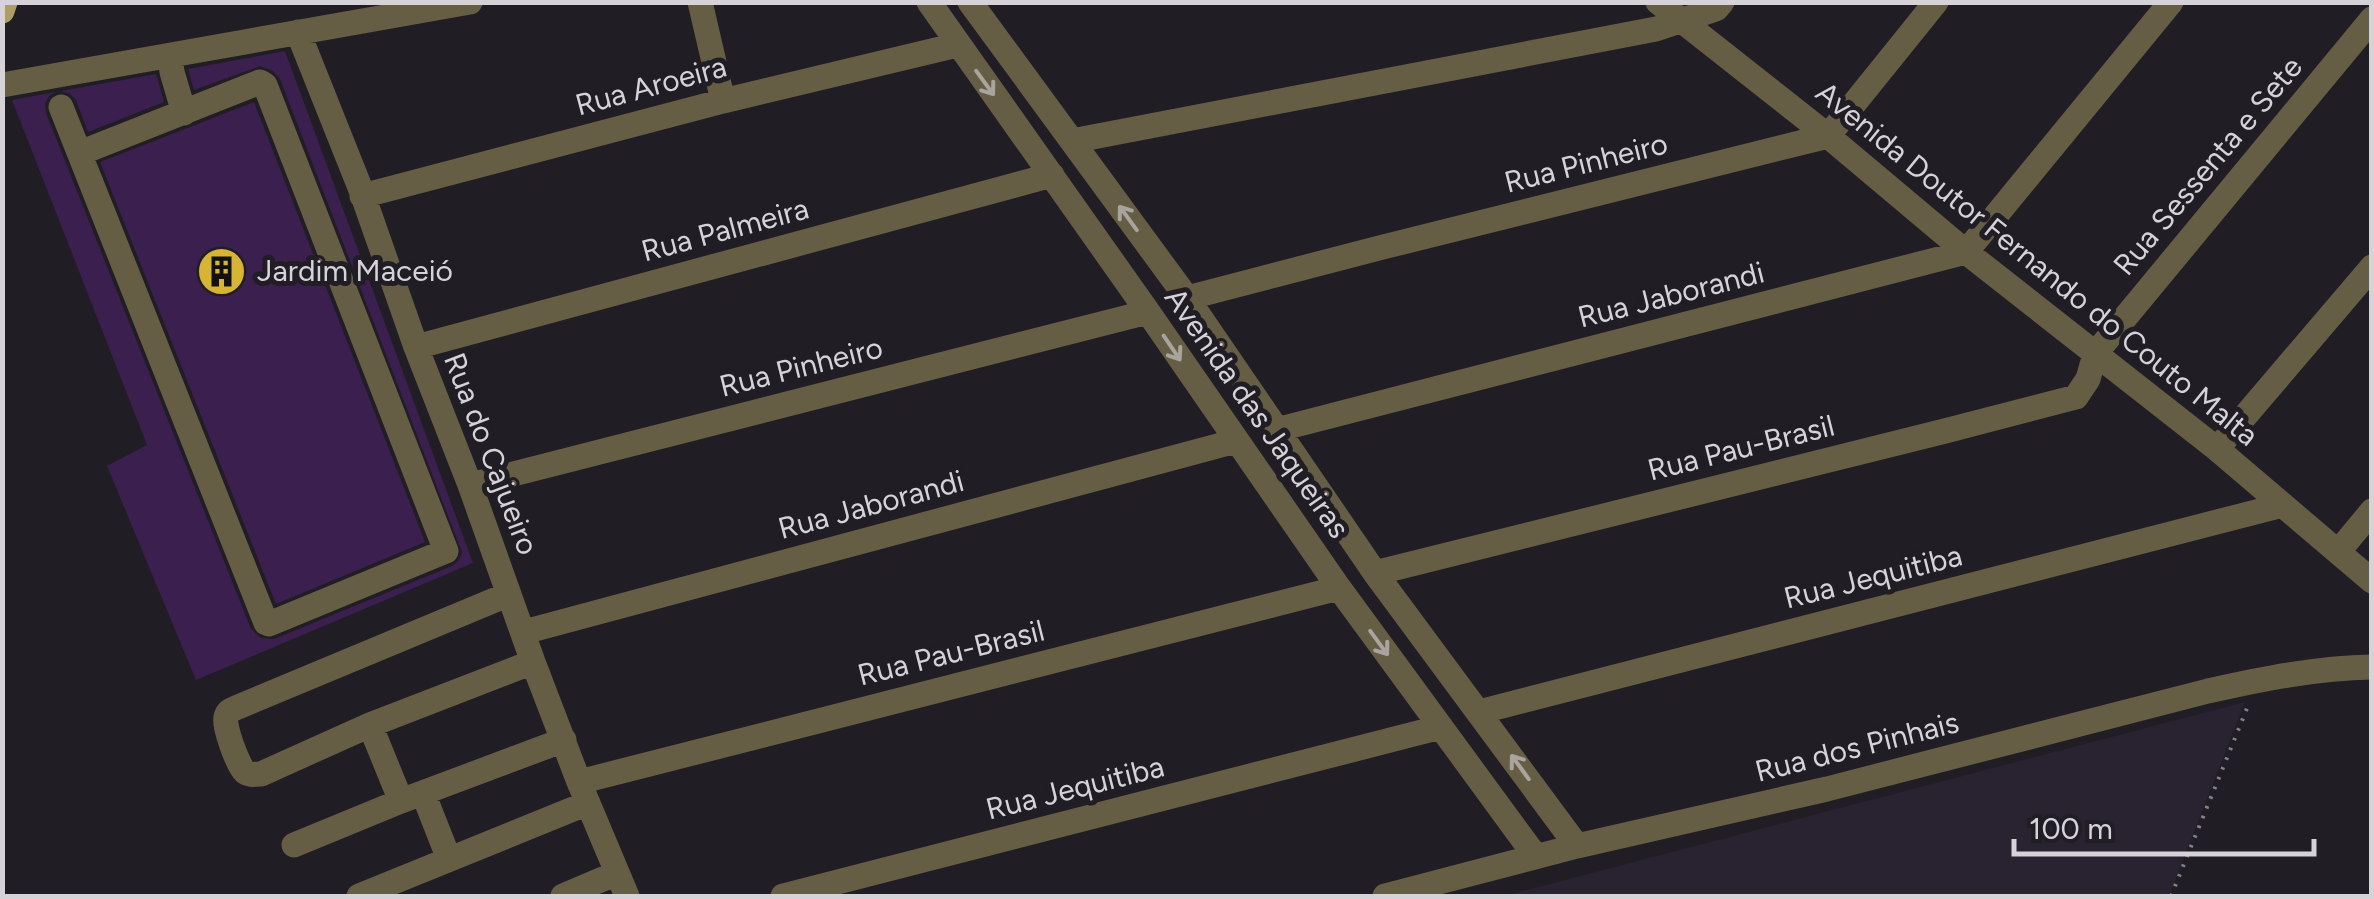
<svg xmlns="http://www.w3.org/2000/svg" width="2374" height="899" viewBox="0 0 2374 899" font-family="Figtree,sans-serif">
<rect width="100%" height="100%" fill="#211d25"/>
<path fill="#292230" d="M2245,702L2169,896H1504Z"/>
<path fill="#3a1f4f" d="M285,51L473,563L196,680L107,466L147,445L12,100L55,92L49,96L45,104L46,113L251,629L261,638L274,639L452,566L459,560L462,552L280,79L273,71L260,66L194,90L188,69Z
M156,74L164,102L88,132L76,100L70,94L61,91Z
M254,102L425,542L276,604L100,162Z"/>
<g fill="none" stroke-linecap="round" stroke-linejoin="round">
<path stroke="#848087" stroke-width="4" stroke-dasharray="2.5 8" stroke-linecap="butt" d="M2171,896L2248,706"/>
<path stroke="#665e44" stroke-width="25" d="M700,2L723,101
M929,2L1148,312L1339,588L1536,857
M970,2L1187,298L1375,573L1577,846
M1658,2L1828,136L1966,252L2217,449L2372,581
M298,32L361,190L416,347L470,485L533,662L579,782L627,896
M170,56L172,72L184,113
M2,85L470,2
M61,107L266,623L269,624L446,551L265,85L260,82L80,153
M1072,141L1656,29L1716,9L1722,2
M362,196L723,101L957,45
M1187,298L1383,247L1828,136L1936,2
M416,347L1052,175
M1276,430L1966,252L2171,2
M2217,449L2372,267
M470,485L1148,312
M2338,552L2372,511
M1375,573L1945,431L2076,397L2088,379L2095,354L2372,19
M509,594L238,707C231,710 228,710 226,717C223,725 238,766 245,772C251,776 254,774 261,774L370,725L533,662
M524,632L1236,441
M1479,712L2283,505
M370,725L401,801
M579,782L1339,588
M423,793L449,859
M294,845L401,801L564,740
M359,896L588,803
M563,896L617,873
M783,896L1441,727
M1385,896L1577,846L1827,789L2208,691C2262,679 2316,668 2372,667"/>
<path stroke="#ad9d67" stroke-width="25" d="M2,11L5,2"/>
</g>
<defs><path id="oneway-shaft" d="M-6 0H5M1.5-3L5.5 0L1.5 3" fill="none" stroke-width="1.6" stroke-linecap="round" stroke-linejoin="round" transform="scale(2.5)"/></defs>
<g stroke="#a9a49d">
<use href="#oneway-shaft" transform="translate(985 83) rotate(54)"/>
<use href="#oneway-shaft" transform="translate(1128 218) rotate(-126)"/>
<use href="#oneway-shaft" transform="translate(1172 348) rotate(56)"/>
<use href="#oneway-shaft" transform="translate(1379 643) rotate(54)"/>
<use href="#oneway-shaft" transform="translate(1520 767) rotate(-126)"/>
</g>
<defs>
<symbol id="building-disc" viewBox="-11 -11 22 22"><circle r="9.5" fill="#d7b434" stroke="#211d25"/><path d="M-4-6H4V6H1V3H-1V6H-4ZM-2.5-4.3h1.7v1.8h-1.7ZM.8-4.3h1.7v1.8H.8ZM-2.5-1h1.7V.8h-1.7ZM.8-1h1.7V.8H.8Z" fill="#111"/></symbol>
</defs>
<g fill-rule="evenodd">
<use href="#building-disc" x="194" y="244" width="55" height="55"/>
</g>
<g text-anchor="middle" stroke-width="10" stroke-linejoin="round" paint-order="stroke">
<g font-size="30" fill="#d5d2d8" stroke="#211d25">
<text transform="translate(651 86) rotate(-15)" y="10">Rua Aroeira</text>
<text transform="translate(1586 163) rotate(-14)" y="10">Rua Pinheiro</text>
<text transform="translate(2208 166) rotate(-50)" y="10">Rua Sessenta e Sete</text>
<text transform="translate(725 230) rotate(-15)" y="10">Rua Palmeira</text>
<text transform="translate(2037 264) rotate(39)" y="10">Avenida Doutor Fernando do Couto Malta</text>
<text transform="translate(1671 295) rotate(-14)" y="10">Rua Jaborandi</text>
<text transform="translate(801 367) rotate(-14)" y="10">Rua Pinheiro</text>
<text transform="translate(1257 413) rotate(55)" y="10">Avenida das Jaqueiras</text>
<text transform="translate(1741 448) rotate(-14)" y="10">Rua Pau-Brasil</text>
<text transform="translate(491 454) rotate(69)" y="10">Rua do Cajueiro</text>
<text transform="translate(871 505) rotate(-15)" y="10">Rua Jaborandi</text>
<text transform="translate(1873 577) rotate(-14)" y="10">Rua Jequitiba</text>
<text transform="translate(951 653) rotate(-14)" y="10">Rua Pau-Brasil</text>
<text transform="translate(1857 747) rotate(-14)" y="10">Rua dos Pinhais</text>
<text transform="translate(1075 788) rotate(-14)" y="10">Rua Jequitiba</text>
</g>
<g font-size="30" fill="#d5d2d8" stroke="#211d25" text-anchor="start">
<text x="257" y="281">Jardim Maceió</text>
</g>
</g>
<rect width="2374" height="899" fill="none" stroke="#d5d2d8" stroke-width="10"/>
<path d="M2014 839v15h300v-15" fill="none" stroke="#d5d2d8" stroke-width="5"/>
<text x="2029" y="839" font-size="30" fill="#d5d2d8" stroke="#211d25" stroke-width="8" paint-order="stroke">100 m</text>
</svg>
